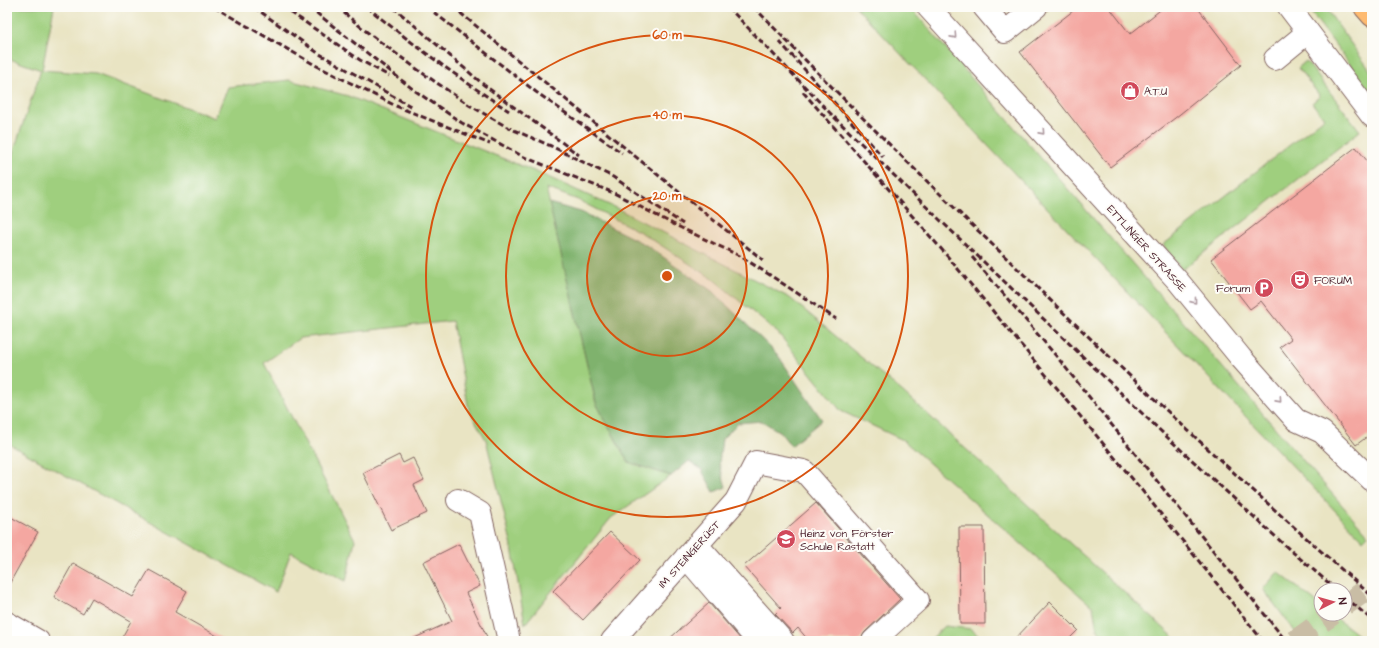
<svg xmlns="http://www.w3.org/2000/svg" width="1379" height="648" viewBox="0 0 1379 648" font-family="'Architects Daughter',sans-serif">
<rect width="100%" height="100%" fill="#fdfcf7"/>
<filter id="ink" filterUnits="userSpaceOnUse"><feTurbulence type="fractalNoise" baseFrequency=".025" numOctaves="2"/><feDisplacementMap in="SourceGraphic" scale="8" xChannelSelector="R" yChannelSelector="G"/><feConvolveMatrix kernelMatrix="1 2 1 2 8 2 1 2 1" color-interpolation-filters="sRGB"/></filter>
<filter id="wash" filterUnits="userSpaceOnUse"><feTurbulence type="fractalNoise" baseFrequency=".012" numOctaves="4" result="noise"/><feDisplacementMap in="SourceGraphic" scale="16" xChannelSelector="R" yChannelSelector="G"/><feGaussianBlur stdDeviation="0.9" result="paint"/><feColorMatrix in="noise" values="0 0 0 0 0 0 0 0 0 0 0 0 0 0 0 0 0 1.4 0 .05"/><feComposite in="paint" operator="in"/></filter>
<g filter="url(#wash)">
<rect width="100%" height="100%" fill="#e9e4c3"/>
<path fill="#9fcf7e" stroke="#747754" d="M7,7H54L42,70L96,74L215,118L228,87L289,80L348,96L539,173L618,209L790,298L903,392L1178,641H1109L1097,630L1093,607L903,440L841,411L778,333L713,279L642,233L578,200L546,188L596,403L628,462L671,476L611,518L525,624L511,542L486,440L469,410L452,321L300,338L264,363L355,540L346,581L291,552L276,592L7,443V171L41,70L7,58Z
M856,7H910L1368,535L1363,540Z
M1307,7H1325L1372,73V94Z
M1306,61L1360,131L1182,270L1163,245L1324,118L1312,103L1320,96L1298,68Z
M1278,572L1321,606V614H1331L1365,641H1302L1263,589Z
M945,626L971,629L984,641H929Z"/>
<path fill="#7fb26d" stroke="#64684c" d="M549,203L581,212L646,245L712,291L777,354L822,420L791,446L780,432L762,421L738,423L722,439L719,463L726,487L714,492L701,469L689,461L671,476L628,462L596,403Z"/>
<g id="blocks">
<path fill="#f4a7a1" d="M1078,7H1109L1130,34L1164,7H1197L1241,65L1175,118L1110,167L1020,52Z
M1356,147L1372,167V433L1356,445L1280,347L1291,339L1261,301L1250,309L1211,259Z
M399,455L403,463L413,458L424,480L414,485L427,513L391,530L363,473Z
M816,503L900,599L865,632L859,641H809L798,628L793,633L775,614L781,608L744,566Z
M7,515L38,532L7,588Z
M959,527H984L985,624H960Z
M610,532L640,560L583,620L553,591Z
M459,544L480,586L466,593L489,641H408L452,621L423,562Z
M73,563L133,597L149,570L187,591L175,612L226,641H120L131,621L92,598L83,614L54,597Z
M1050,602L1078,630L1067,641H1013Z
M709,603L742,641H667Z"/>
</g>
</g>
<g filter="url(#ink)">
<use href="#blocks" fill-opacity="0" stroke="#826460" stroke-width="1"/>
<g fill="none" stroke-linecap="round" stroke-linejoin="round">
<path stroke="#c9bda5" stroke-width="22" stroke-dasharray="22 11" stroke-linecap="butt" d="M1345,605L1372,586
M1295,641L1333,614"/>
<defs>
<path id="minor" d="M928,7L1178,281L1241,358L1296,420L1322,432L1372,480
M984,7L1005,32L1036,7
M1289,7L1372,116
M1275,59L1308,32
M458,500L480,513L509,641
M697,545L783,641
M686,557L758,641
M7,623L38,641
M612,641L736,501L756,462L804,471L918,600L873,641"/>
<path id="major" d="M1365,7L1372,15"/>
</defs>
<use href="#minor" stroke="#826460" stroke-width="24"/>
<use href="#major" stroke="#826460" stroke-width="24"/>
<use href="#minor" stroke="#fff" stroke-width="22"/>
<use href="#major" stroke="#febb71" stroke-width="22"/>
<path stroke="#4a1f2b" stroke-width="3" stroke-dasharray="6 3" stroke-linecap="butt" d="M214,7L315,65L396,106L490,144
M254,7L318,53L412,107
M283,7L360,60L389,76
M309,7L414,90L462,123L524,157L614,193L673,224L740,256L773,277L836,319
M337,7L367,32L421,72L469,105L509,128L551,146L613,177L683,224
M367,7C412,44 460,79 509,111
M393,7L484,85L579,155
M427,7L536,92L622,153
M453,7L680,193L763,260
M728,7L832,115L940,220L1168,438L1289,549L1337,590
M754,7C840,97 929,184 1019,270C1134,381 1251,491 1372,596
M779,41L883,157
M803,92L943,251L1140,488L1263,641
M972,257L1057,357L1286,641
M1345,597L1372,620"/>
</g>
<defs><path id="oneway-chevron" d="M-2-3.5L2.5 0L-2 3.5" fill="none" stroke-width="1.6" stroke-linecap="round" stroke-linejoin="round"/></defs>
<g stroke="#ae9aa0">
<use href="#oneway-chevron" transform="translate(954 36) rotate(48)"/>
<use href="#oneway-chevron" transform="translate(1042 132) rotate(48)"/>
<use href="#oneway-chevron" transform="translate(1194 301) rotate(51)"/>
<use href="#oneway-chevron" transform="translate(1279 400) rotate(48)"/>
</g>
</g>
<circle cx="667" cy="276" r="80" fill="#d8530f" fill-opacity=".12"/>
<g fill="none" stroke="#d8530f" stroke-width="2">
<circle cx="667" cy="276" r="80"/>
<circle cx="667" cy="276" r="161"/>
<circle cx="667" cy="276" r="241"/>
</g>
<defs>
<symbol id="shop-disc" viewBox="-11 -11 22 22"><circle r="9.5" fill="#d1495b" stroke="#fdfcf7"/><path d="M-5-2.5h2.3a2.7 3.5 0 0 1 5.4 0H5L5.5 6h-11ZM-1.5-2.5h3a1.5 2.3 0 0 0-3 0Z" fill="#fff"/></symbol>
<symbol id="theatre-disc" viewBox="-11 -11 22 22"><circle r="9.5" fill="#d1495b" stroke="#fdfcf7"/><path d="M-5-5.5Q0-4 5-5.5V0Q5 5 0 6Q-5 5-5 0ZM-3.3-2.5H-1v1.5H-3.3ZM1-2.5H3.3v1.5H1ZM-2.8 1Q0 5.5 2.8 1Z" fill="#fff"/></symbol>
<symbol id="parking-disc" viewBox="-11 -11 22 22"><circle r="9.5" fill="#d1495b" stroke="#fdfcf7"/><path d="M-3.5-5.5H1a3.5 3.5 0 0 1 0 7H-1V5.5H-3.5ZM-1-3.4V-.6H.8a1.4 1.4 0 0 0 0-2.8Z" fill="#fff"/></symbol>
<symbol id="school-disc" viewBox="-11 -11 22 22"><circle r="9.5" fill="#d1495b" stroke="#fdfcf7"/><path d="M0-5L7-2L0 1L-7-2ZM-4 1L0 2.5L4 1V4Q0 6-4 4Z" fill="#fff"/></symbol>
</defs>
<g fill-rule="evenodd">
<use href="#shop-disc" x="1119" y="80" width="22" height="22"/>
<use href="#theatre-disc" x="1289" y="269" width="22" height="22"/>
<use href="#parking-disc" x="1253" y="277" width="22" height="22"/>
<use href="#school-disc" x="775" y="528" width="22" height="22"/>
</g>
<g text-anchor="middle" stroke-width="4" stroke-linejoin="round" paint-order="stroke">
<g font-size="11" fill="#4a1f2b" stroke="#fdfcf7" text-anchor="start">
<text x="1144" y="95">A.T.U</text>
<text x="1314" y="284">FORUM</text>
<text x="1250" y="292" text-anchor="end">Forum</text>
<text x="800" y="537">Heinz von Förster<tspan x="800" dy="13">Schule Rastatt</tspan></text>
</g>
<g font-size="11" fill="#4a1f2b" stroke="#fdfcf7">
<text transform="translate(1147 248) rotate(48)" y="4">ETTLINGER STRASSE</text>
<text transform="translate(689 554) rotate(-48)" y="4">IM STEINGERÜST</text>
</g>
</g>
<circle cx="667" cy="276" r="6" fill="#d8530f" stroke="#fdfcf7" stroke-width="2"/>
<g font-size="12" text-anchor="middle" font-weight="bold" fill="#d8530f" stroke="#fdfcf7" stroke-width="4" stroke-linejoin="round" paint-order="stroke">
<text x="667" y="39">60 m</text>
<text x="667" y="119">40 m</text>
<text x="667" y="200">20 m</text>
</g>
<rect width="1379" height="648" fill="none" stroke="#fdfcf7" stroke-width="24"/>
<g transform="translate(1333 602) rotate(84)"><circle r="19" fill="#fdfcf7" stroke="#b5a4a5"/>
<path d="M0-3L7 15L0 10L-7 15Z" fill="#d1495b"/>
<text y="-6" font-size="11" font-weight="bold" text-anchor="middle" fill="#4a1f2b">N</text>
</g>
</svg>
